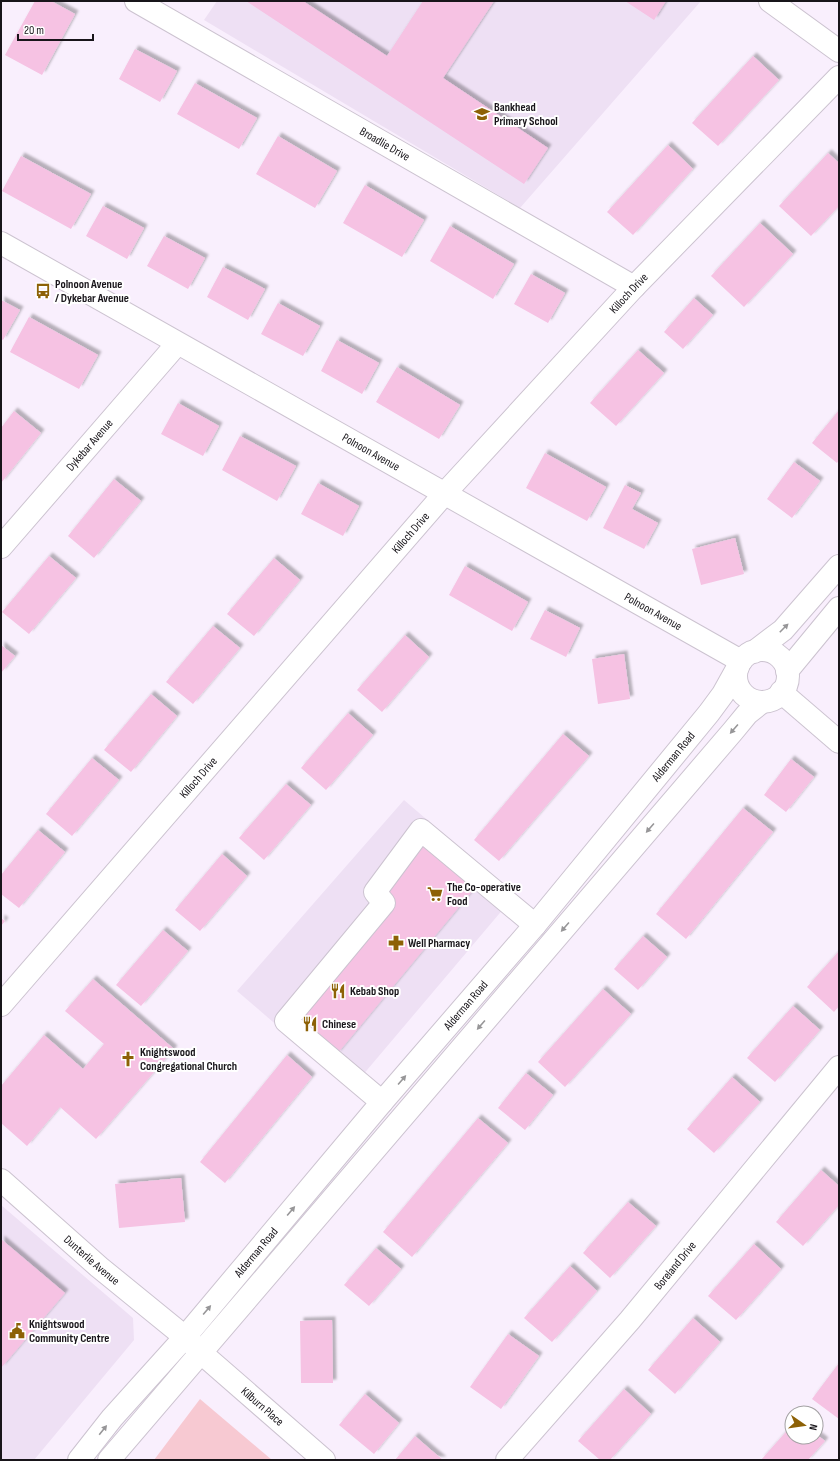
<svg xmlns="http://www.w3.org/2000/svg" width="840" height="1461" viewBox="0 0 840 1461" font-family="'Sofia Sans Condensed',sans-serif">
<defs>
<filter id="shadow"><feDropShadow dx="3.5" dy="-3.5" stdDeviation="1" flood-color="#0004"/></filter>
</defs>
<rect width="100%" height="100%" fill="#f9effd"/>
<path fill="#eee0f4" d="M217,1H701L520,208L204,20Z
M404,800L515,895L351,1089L237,991Z
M1,1205L133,1318L134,1340L34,1460H1Z"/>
<path fill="#f7c9d2" d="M200,1399L272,1460H154Z"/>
<path fill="#f6c2e3" filter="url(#shadow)" d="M35,1H51L75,14L42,75L5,55Z
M246,1H303L387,56L423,1H494L443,78L548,148L524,184Z
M625,1H666L654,20Z
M135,49L177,71L160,102L119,79Z
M753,56L779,80L718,146L692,123Z
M195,83L257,118L239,149L177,114Z
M278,136L337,171L315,208L256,174Z
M668,145L693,169L633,235L607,212Z
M828,153L839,163V206L811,236L779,206Z
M21,156L91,194L71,229L2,191Z
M365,185L424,220L402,257L343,223Z
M103,206L144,228L127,259L86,236Z
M760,223L793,254L744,307L711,276Z
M450,226L514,264L493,299L430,261Z
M164,236L205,258L188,289L147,266Z
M223,267L265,289L248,320L207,297Z
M531,274L565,293L548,323L514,304Z
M694,298L713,315L683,349L664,332Z
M1,300L20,310L3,340L1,339Z
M278,303L320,326L303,356L261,334Z
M29,317L98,355L79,389L10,352Z
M337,340L379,363L362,394L321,371Z
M638,350L664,373L616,426L590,403Z
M397,367L460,405L439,439L376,402Z
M178,403L219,426L203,456L161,434Z
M839,410V460L837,463L812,443Z
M14,411L41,433L1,483V428Z
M240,436L296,466L277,501L222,470Z
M545,453L606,487L587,521L526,488Z
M794,462L820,481L792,518L767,499Z
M114,479L141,501L94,558L68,536Z
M318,483L359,506L343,536L301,514Z
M625,485L641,493L632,509L658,523L644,549L603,528Z
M735,538L744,574L701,585L692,549Z
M49,556L76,578L29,634L2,612Z
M274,558L300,580L254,636L227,614Z
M465,566L528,602L512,631L449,595Z
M545,610L580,628L566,657L530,639Z
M213,626L240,648L193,704L166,682Z
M405,635L429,657L382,712L357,690Z
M1,645L15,656L1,673Z
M624,654L630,699L598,704L592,659Z
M151,694L177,716L131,772L104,750Z
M348,713L373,735L326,790L301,768Z
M563,734L589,756L499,861L474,840Z
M92,758L119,780L72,836L46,814Z
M791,759L814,777L786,812L764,795Z
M286,784L311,805L264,860L239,838Z
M743,808L773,832L686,939L656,914Z
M38,830L65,852L19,908L1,894V875Z
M425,840L478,884L337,1054L296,1020L381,893Z
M222,854L247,876L200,931L175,910Z
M1,918L5,921L1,926Z
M163,930L188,951L141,1006L116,985Z
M643,936L667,957L638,990L614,969Z
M839,951V1006L834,1012L807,987Z
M93,979L174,1049L96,1139L60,1107L27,1146L1,1123V1086L44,1035L83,1069L104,1044L65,1011Z
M603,989L631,1014L565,1087L538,1062Z
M793,1006L820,1030L775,1082L747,1058Z
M287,1055L312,1077L225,1183L200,1162Z
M526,1073L553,1095L525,1130L498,1108Z
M732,1077L760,1102L714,1153L687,1129Z
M478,1118L508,1143L412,1257L383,1232Z
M821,1170L839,1186V1205L803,1246L776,1222Z
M181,1178L185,1222L119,1228L115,1184Z
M628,1202L656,1226L610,1278L583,1253Z
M1,1239L65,1293L1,1368Z
M754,1244L781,1269L736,1320L708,1296Z
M376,1248L401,1269L369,1306L344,1285Z
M570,1266L597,1291L552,1342L524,1318Z
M693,1318L720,1342L675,1394L648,1370Z
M332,1320L333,1383H301L300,1321Z
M508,1334L539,1356L501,1409L470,1387Z
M839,1363V1419L812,1399Z
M624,1389L651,1414L610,1460H600L578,1441Z
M365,1394L399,1423L374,1454L339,1425Z
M792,1425V1437H816V1434L825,1441L808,1460H761Z
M415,1436L431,1450L443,1460H395Z"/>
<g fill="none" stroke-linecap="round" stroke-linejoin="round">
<defs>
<g id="minor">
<path id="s1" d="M136,1L634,287"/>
<path d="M770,1L839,51"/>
<path id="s2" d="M1,243L741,661"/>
<path id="s3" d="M1,547L177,344"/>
<circle cx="762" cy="676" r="26"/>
<path d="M754,652L783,630L839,566"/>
<path d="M787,671L839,608"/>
<path d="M781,692L839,742"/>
<path id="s4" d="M1,1005L445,493L634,287L839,77"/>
<path d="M382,1102L286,1021L384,903L375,892L421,830L535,925"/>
<path id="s5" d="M1,1180L99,1267L185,1337L207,1358L324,1460"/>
<path id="s6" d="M79,1460L112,1418L185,1337L382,1102L535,925L709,713L723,694L738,667"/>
<path d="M109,1460L733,731L747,714L762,702"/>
<path id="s7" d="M507,1460L630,1320L839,1067"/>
</g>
</defs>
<use href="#minor" stroke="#ccc3d0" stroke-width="24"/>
<use href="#minor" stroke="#fff" stroke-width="22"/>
</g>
<defs><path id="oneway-solid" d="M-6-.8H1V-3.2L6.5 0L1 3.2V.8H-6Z"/></defs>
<g fill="#979698">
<use href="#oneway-solid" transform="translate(784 628) rotate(-45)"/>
<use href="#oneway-solid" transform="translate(734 729) rotate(131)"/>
<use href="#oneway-solid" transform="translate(650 828) rotate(131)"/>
<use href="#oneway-solid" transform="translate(565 927) rotate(131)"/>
<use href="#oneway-solid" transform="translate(481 1025) rotate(131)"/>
<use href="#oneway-solid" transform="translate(402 1080) rotate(-49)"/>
<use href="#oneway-solid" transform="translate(291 1211) rotate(-50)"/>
<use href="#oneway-solid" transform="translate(207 1310) rotate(-50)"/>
<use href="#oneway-solid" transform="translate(103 1430) rotate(-51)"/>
</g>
<defs>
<symbol id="school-bare" viewBox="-9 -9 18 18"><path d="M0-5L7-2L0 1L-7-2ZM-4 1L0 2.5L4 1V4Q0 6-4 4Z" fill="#8d6106" stroke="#fff" stroke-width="2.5" paint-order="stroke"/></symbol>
<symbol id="bus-bare" viewBox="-9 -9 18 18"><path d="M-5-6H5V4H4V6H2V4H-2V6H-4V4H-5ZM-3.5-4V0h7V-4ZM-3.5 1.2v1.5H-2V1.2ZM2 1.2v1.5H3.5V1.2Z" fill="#8d6106" stroke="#fff" stroke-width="2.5" paint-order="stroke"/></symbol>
<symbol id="supermarket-bare" viewBox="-9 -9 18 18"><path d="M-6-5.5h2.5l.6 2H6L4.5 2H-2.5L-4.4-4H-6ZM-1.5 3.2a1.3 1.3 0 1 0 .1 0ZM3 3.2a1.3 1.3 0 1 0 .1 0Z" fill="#8d6106" stroke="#fff" stroke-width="2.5" paint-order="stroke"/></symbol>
<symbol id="pharmacy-bare" viewBox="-9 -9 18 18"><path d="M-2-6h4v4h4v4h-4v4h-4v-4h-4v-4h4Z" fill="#8d6106" stroke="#fff" stroke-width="2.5" paint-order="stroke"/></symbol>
<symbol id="restaurant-bare" viewBox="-9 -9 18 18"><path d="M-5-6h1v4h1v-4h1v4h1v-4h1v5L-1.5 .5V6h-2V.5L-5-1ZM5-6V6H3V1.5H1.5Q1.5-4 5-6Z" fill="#8d6106" stroke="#fff" stroke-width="2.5" paint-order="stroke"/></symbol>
<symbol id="church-bare" viewBox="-9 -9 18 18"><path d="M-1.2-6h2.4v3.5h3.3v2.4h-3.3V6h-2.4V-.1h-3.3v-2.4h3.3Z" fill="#8d6106" stroke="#fff" stroke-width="2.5" paint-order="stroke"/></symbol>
<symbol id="civic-bare" viewBox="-9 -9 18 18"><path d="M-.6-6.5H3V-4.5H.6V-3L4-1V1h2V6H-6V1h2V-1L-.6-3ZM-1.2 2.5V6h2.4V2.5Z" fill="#8d6106" stroke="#fff" stroke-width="2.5" paint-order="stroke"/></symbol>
</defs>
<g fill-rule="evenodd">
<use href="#school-bare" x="471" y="103" width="22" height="22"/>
<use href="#bus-bare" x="32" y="280" width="22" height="22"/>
<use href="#supermarket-bare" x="424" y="883" width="22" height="22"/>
<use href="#pharmacy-bare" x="385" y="932" width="22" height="22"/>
<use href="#restaurant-bare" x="327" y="980" width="22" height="22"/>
<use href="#restaurant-bare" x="299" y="1013" width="22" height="22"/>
<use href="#church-bare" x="117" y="1048" width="22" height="22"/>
<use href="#civic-bare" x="6" y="1320" width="22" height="22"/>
</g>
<g text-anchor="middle" stroke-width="4" stroke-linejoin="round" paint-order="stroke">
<g font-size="12" font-weight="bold" fill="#18151a" stroke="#fff" text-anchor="start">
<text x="494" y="111">Bankhead<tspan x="494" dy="14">Primary School</tspan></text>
<text x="55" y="288">Polnoon Avenue<tspan x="55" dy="14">/ Dykebar Avenue</tspan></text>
<text x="447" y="891">The Co-operative<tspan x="447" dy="14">Food</tspan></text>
<text x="408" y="947">Well Pharmacy</text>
<text x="350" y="995">Kebab Shop</text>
<text x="322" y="1028">Chinese</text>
<text x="140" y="1056">Knightswood<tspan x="140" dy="14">Congregational Church</tspan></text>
<text x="29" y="1328">Knightswood<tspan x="29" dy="14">Community Centre</tspan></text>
</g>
<g font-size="12" fill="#18151a" stroke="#fff">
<text dy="4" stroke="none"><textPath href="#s1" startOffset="287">Broadlie Drive</textPath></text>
<text dy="4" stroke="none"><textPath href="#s4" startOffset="949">Killoch Drive</textPath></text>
<text dy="4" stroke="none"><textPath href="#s3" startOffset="135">Dykebar Avenue</textPath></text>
<text dy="4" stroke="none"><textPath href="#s2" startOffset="425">Polnoon Avenue</textPath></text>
<text dy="4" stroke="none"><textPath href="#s4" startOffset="625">Killoch Drive</textPath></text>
<text dy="4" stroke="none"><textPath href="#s2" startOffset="749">Polnoon Avenue</textPath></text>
<text dy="4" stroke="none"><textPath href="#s6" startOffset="921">Alderman Road</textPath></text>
<text dy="4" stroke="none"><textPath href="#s4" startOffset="301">Killoch Drive</textPath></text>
<text dy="4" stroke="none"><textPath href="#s6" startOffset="597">Alderman Road</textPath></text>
<text dy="4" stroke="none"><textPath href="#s6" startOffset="273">Alderman Road</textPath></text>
<text dy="4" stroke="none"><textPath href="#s5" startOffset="121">Dunterlie Avenue</textPath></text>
<text dy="4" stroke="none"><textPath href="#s7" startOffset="257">Boreland Drive</textPath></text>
<text dy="4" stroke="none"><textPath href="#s5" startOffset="346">Kilburn Place</textPath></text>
</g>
</g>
<rect width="840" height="1461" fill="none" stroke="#18151a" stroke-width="4"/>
<g transform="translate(804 1425) rotate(103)"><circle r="19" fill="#ffffff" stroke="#a3a1a3"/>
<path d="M0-3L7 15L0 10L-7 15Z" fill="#8d6106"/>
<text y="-6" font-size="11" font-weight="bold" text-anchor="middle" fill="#18151a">N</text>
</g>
<path d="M18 34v6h75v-6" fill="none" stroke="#18151a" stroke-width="2"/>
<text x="24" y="34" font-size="12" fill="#18151a" stroke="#ffffff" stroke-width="3" paint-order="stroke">20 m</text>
</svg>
